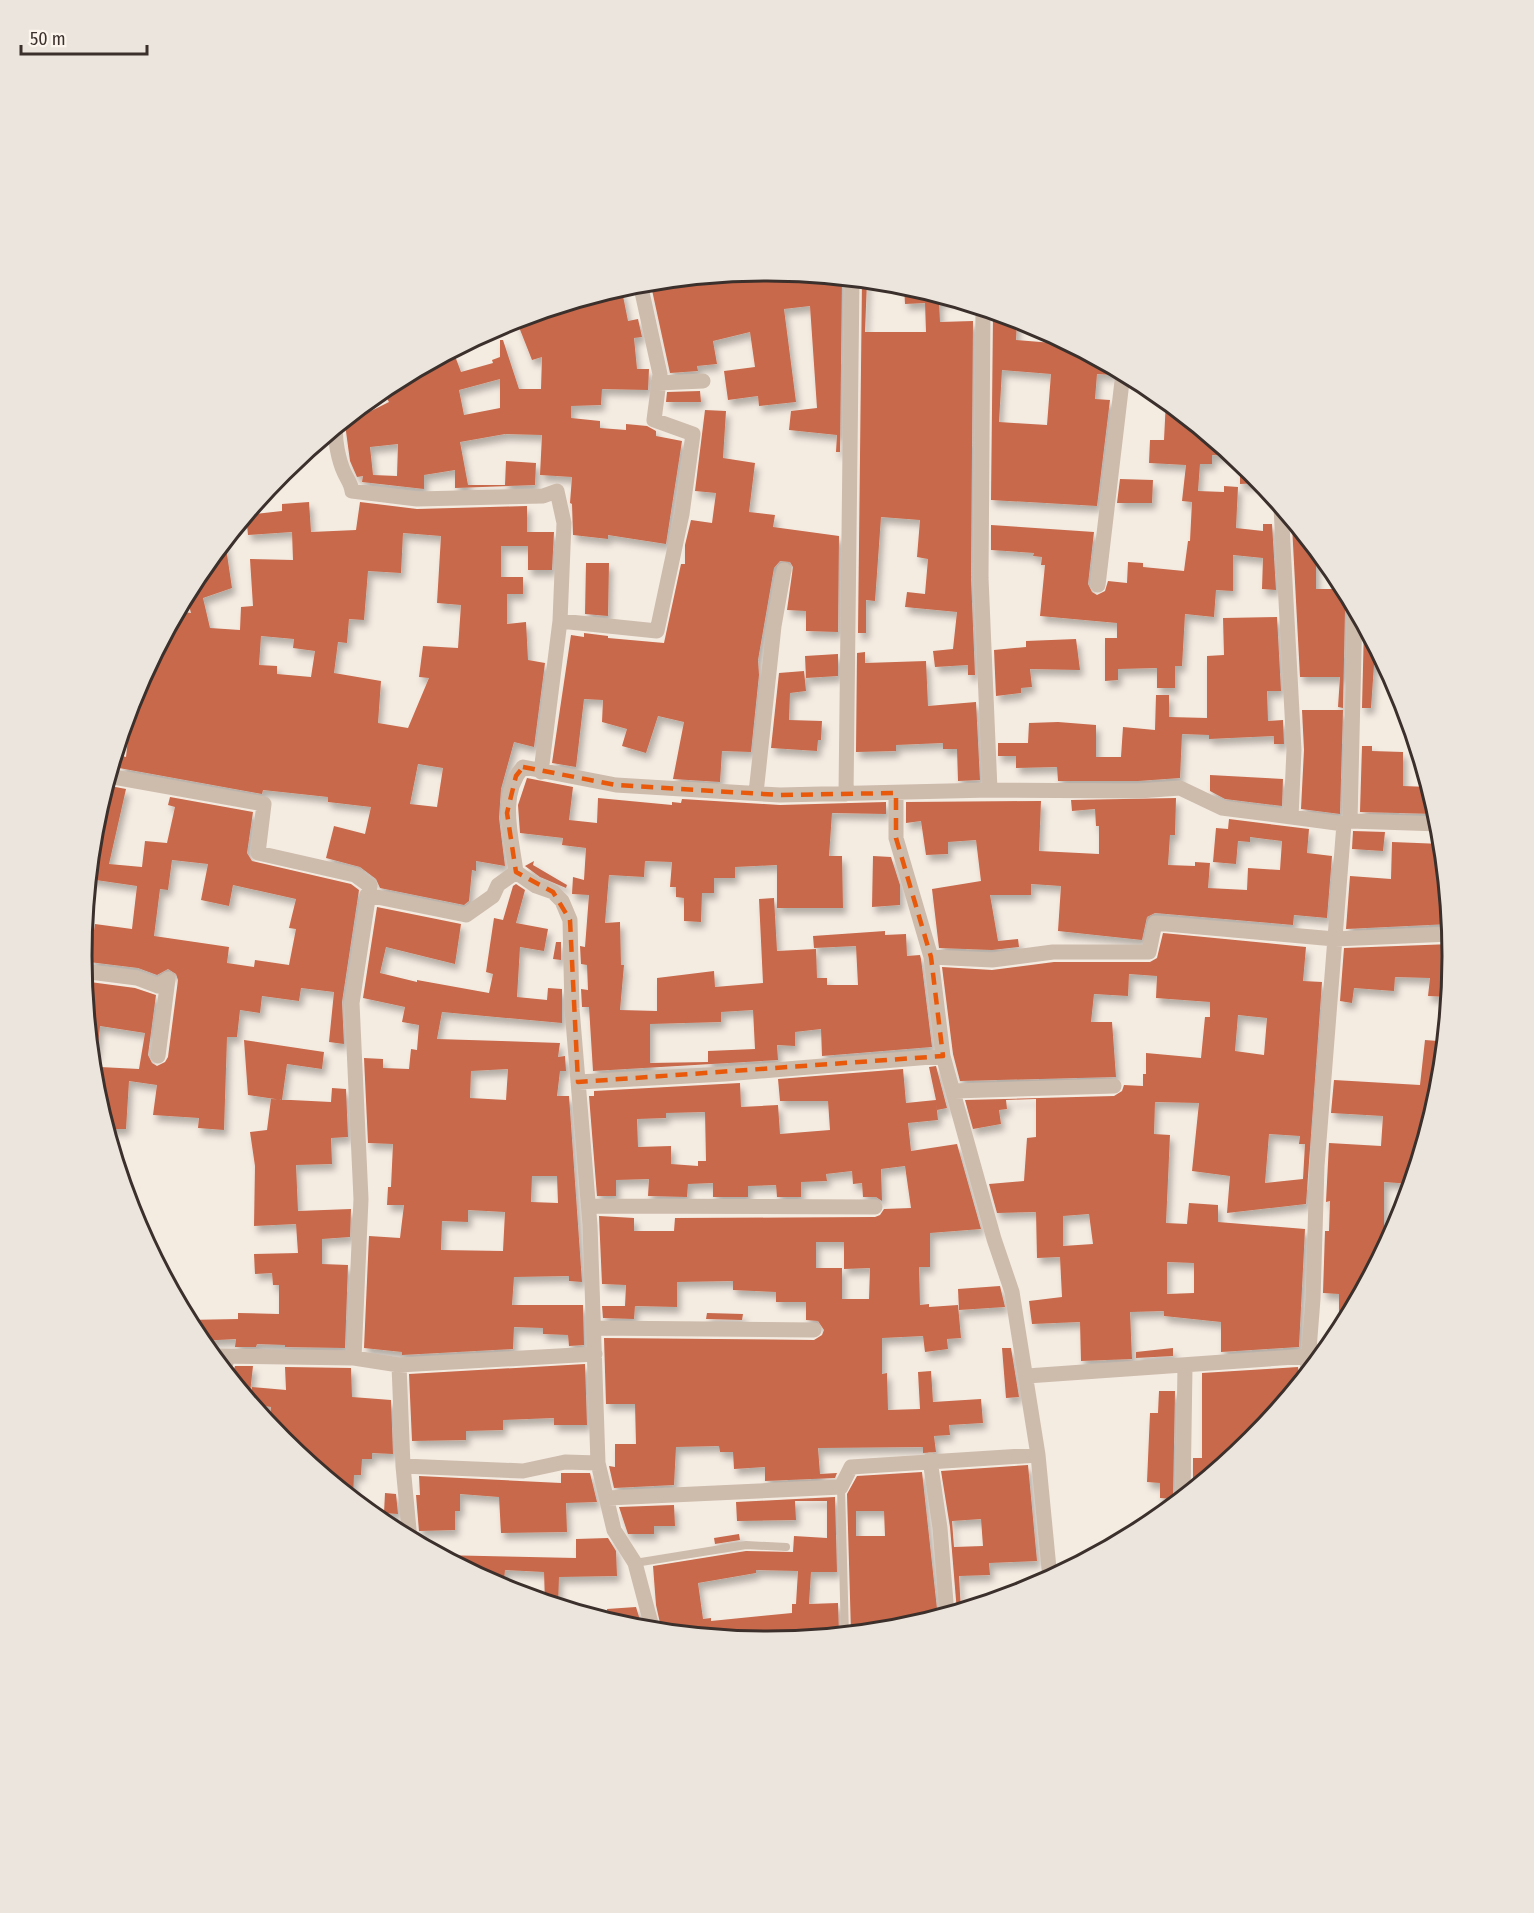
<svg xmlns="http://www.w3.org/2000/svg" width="1534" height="1913" viewBox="0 0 1534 1913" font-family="'Fira Sans Condensed',sans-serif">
<defs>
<filter id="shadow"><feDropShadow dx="3.5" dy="6" stdDeviation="3" flood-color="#0004"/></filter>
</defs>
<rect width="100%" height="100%" fill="#f4ebe1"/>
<path fill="#c8694b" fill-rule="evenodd" filter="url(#shadow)" d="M777,272L842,278L840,452H836L837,435L789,430L791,411L817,408L810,306L784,309L796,402L759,406L758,396L728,400L724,371L755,367L750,332L713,341L717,364L697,366L698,371L670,373L652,290Z
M862,280H867L865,332H926L925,303L905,304L904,285L953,299L939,302L940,322L973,321L971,578L975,675H968V665L935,667L933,651L953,649L957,612L905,607L907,592L925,594L928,559L917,557L920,520L881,517L875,601L866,600V633H858Z
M611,291H622L628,321L638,319L642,337L634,338L637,369H649L648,390L602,389L601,405L571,406V418L600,421V428L626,430V424L647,426L656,431V436L682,441L666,544L608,535V539L573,535L572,504L570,503L572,477L540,475L542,435L505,434L460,442L468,485H505L506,461L536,463L535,485L455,488V470L424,475V489L362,482L363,476L357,477L350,461L345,424L389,402L385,395L438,360L439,362L455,356L461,372L493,363L492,360L500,357V340H503L519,389H541L542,357L532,360L517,322L524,317ZM500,379V408L464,415L459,390ZM398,444L397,476L373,475L370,447Z
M993,317L1017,319L1016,340L1053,343L1054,336L1115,368L1113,375L1097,374L1095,399L1110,400L1097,506L991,500ZM1002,370L1051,374L1047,425L999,422Z
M700,391L701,402H666L667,392Z
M1166,400L1233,456L1212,455V464H1200L1198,491L1224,492V486L1238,487L1236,528L1263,531V524H1272L1276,590L1262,589L1263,558L1233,555V591L1216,590L1214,617L1185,614L1182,666H1175V688H1157V668L1118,669V680L1105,681V638H1117V623L1040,616L1045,565H1041L1042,557L1033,556L1034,553L991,550V525L1094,532L1088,584L1092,592L1097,595L1105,591L1108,581L1127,583L1128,562L1143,563V567L1184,571L1188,541H1190L1192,502L1182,501L1186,465L1149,463L1150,440H1164Z
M705,410L726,411L723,458L755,463L749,512L775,515L773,527L839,536L838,632L806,631V611L787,610L793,567L790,562L780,561L774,568L758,660L759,675L751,752L722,751L720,782L673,779L684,722L658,716L646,753L622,746L627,729L602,722L603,700L584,699L576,767L552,763L571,635L584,637V633L608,636V638L664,643L681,564H685V545L691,520L712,523L716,493L695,491Z
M1240,462L1252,472L1262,483L1240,484Z
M1120,479L1153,480L1152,503H1117Z
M309,502L311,532L356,530L360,502L417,509L527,506V532H554L552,570H528V546H501V577H523V594H507V624L526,622L528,660L545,663L534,747L514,742L501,789L499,818L505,866L476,861V871L472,870L469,901L464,905L380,888L376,879L360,867L326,858L334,826L365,834L371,807L328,802V797L263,790L262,794L119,768L122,756L126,757L130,721H125L133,694L177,611L191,613L186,594L197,575L225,541L232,588L203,598L210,628L240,630L241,607L253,606L250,559L293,560L292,532L248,535L246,515L282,511V504ZM403,533L441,536L437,603L461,605L458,648L423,646L419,677L429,678L408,728L378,723L381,681L334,673L338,642L347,643L349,619L364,620L368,571L401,573ZM261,636L294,639L293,648L315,651L311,677L277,674V666L259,665ZM418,764L443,768L437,807L410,804Z
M1292,525L1296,526L1316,549V589H1345L1351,600L1345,609L1343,708L1338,707L1340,677H1300Z
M586,563H609L608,616L585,614Z
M1277,617L1281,691H1267L1268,721L1283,720L1284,744H1274V736L1209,739V735L1182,734L1180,778L1138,781H1058L1057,767L1016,768V756H998V743H1028L1029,723L1058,722L1096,725V757H1121L1123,727L1155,730L1156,695H1169V717L1207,718V656L1224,655L1223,618Z
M1364,626L1386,666L1374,665L1371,708H1362Z
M1076,639L1080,670L1030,669L1032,687L1021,688V693L996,696L994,650L1026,647V641Z
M865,652V663L926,661L928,706L976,702L980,780L958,781L957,749H943V743L896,745V751L856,752L857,653Z
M838,654V676L806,678L805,656Z
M804,671L806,691L790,693L789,720L822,721L821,740H818L817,751L771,748L779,673Z
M1302,710H1343L1340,814L1301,809L1304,750Z
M1362,746H1372V751L1403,752V786L1429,787L1437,814L1360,812Z
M1210,775L1283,779L1282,806L1225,799L1210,791Z
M527,778L573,787L569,820L597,823L598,798L672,805V802L681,803L682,799L780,805L886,802V814L832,813L829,856H842L843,908H777V865L735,867V878H714V893H702L701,922L684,921V898L676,897V887H670L672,862L645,861L644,877L609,875L605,923L620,922L621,965H624L620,1010L657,1011V978L714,971L715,987L763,983L759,899L774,898L777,951L816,949L817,978H827V985H858L856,946L814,948L813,936L885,931V935L906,934L907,956L920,955L921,959L932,1047L822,1056L821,1029L795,1032V1046L777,1045L778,1060L593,1071L589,1007H582L581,989L588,990L587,965L581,964L580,946L585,947L589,895L572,894L573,877L584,880L586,848L562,845L563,838L520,833L518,805ZM753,1010L755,1049L708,1051V1062L650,1063V1024L721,1022V1012Z
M105,785L126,789L109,864L142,867L145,841L167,843L175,807L168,805L170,797L253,812L247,853L252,861L351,884L359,890L342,1002L344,1044L329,1042L334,992L301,988L299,1001L262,996L260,1013L240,1010L237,1037H227L224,1130L198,1128L199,1118L153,1115L157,1085L129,1081L126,1129H106L104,1122L106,1087L99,1086L100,1067L139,1069L145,1033L100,1026L97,1055H91L86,1007L90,982L135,988L156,995L148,1055L152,1063L157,1066L165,1062L168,1057L178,980L176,974L168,969L157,975L138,968L89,962L95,924L132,929L137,886L89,879L94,822ZM172,860L208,864L201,900L229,906L233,885L296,899L289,928L296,929L289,965L255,960L254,967L227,963L229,947L154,936L160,889L168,890Z
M1176,798L1175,835H1170L1168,865L1195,866V862L1210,863L1208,888L1247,890L1248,868L1280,870L1282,841L1250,837V842L1238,841L1236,864L1213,862L1216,828L1228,829L1229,819L1309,829L1307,853L1332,856L1327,918L1294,915L1293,925L1155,913L1147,917L1142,940L1058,931L1061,886L1031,884V895H990L998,941L1018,939L1019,947L992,950L939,948L932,889L981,881L976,840L948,842V854L926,855L921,821L906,823V802L1041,801L1039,851L1099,854V826H1096L1095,809L1072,811L1071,800Z
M1353,831L1385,832L1383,851L1352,849Z
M1392,842L1442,844L1450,924L1346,929L1350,876L1391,879Z
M873,856L891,857L900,885V905L872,907Z
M534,861L533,865L567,885L566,888L540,877L525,866Z
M516,884L525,890L516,923L548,929L544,951L520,947L517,997L547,1000L548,988L562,989V1023L442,1012L437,1039L560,1043L558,1057L565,1056L566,1071H560L557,1096H569L582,1282L569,1281V1276L514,1277L512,1305H583L584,1345L569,1346L568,1335L543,1334V1328L514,1327L513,1349L402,1355V1352L364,1348L369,1236L400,1238L404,1205H387L388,1187H391L393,1144L368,1143L364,1058L383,1059V1068L409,1069L411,1049L417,1050L419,1025L402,1022L405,1007L363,998L377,907L461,924L455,964L386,947L380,973L417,982V980L489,993L493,974L486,972L494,918L503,920L513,886ZM508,1069L506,1100L470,1098L471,1071ZM532,1176H557L558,1203L531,1202ZM468,1210L505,1212L503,1251L441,1250L442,1221L468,1222Z
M1163,933L1306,947L1303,981L1322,982L1306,1204L1227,1213L1230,1176L1192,1171L1199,1103L1155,1102L1154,1134L1170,1135L1166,1223L1187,1224L1189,1203L1218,1205V1222L1305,1229L1299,1347L1221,1352V1322L1164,1316V1311L1130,1312L1132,1359L1081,1361L1080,1322L1032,1324L1029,1301L1062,1297L1060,1257L1037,1258L1036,1212L997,1213L989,1184L1024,1181L1027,1138L1036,1137V1099L1006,1100L1007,1109L999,1110L1001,1124L973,1129L965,1100L1114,1096L1122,1091L1124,1085L1143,1086V1074H1146V1053L1201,1058L1205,1017H1210V1002L1156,998L1157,976L1129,974L1128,996L1094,994L1091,1022H1112L1116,1077L960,1081L953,1054L942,967L992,970L1054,962H1150L1157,958ZM1238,1015L1267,1018L1264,1055L1235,1051ZM1269,1134L1300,1136L1299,1144H1305L1303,1179L1265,1183ZM1089,1214L1093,1244L1063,1246V1216ZM1167,1262L1194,1263V1293L1167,1294Z
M556,942H561V960L553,959Z
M1452,944L1449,997L1428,996L1430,978L1395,977L1394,991L1354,988L1352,1003L1340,1001L1344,948Z
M244,1040L324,1052L322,1069L287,1064L282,1100L248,1095Z
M1425,1040L1438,1041L1436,1060L1443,1061L1440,1091L1412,1184L1384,1182V1250L1339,1335V1294L1323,1293L1325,1231H1329L1330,1201L1326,1202L1329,1143L1381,1146L1383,1116L1331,1113L1334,1080L1420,1085Z
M936,1066L947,1108L937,1110L936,1101L938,1120L908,1123L911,1151L957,1144L981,1229L930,1233V1267H919L920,1305L929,1304V1307L958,1305L961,1338L947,1339L948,1349L925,1352L923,1336L882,1338V1374L887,1373L888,1410L920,1409L918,1372L931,1371L933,1402L981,1399L983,1423L949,1425L950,1435L934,1436L936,1452L923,1453V1447L818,1448L820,1474L837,1473L835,1478L765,1481V1467L734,1469L733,1452H720L719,1446L676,1447L674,1485L614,1488L609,1466L615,1467V1444H636L635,1404H606L604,1338L814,1340L822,1335L824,1330L818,1321L806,1320V1302H776V1292L733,1290V1281L677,1282V1307L635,1306L634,1319L603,1318L602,1306H632H625L626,1285L602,1284L599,1216L634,1218V1231H674L675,1218L875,1217L880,1215L884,1209L911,1208L905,1166L881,1169L882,1201L876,1197H863L862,1183L853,1184L852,1171L826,1174L827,1181L801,1182V1197H777L776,1185L748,1186V1197H713V1183L688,1184L687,1197L648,1196L649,1179L616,1180V1196H597L589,1096H594V1091L740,1083L741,1107L778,1105L780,1134L830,1130L828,1101H780L778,1079L903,1069L906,1103L936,1100L929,1067ZM705,1112L706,1161H698V1166L671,1164V1146L638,1147L637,1119L666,1118V1113ZM816,1242H844V1269L870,1268L869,1299H842V1268H816Z
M332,1088L346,1089L348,1137L331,1138L332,1164L296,1165L298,1211L351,1209L350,1237L322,1239V1264L348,1265L345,1348L285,1347V1345L257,1344L256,1347H235L236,1339L199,1341L187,1320L238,1319V1313L279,1314V1285H273L272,1273L255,1274L254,1254L298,1253L296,1224L254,1226L255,1166L250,1132L267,1130L271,1099L331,1102Z
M1000,1286L1005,1307L959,1310L958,1289Z
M707,1313L743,1314L742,1320L706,1319Z
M1002,1348H1011L1019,1397L1006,1398Z
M1173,1348V1356L1136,1358V1352Z
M585,1364L587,1425H554V1418L503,1420V1430L466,1431V1440L412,1441L409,1374Z
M235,1366H253L250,1393L241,1391L231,1379Z
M285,1367L351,1368L352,1397L391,1400L393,1454L372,1453V1459H362L361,1475H354L353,1500L282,1441L269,1426L271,1407L251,1404L252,1387L286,1390Z
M1298,1367L1300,1383L1277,1412H1267V1423L1252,1442L1203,1482H1193V1458H1202V1373Z
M1159,1391H1175L1173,1499L1160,1498V1483L1147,1482L1150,1413H1158Z
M1028,1465L1037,1561L989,1563L990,1575L959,1576L961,1611L957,1612L950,1527L941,1471ZM981,1519L983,1546L954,1547L952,1521Z
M922,1472L938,1618L900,1629L851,1632L847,1494L857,1476ZM856,1511H884L885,1536H856Z
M561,1473H590L597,1502L566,1503L567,1532L501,1533L499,1497L460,1494V1511H455V1530L419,1531L416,1495H420L419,1476L561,1483Z
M385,1493L396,1494L398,1514L384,1513Z
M835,1497L837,1572H811L809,1604L838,1603L839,1635L822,1637V1630L776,1631V1642H767L662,1632L656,1605L653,1566L746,1551L793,1552L794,1536L827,1538V1501H795L796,1520L737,1521L736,1502ZM756,1570L798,1571L796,1604H792V1613L711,1621V1618L703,1619L698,1583L756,1573Z
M674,1505L675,1526H654V1534H628L619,1507Z
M739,1534L740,1540L715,1544L714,1538Z
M608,1538L616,1551L617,1576L559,1577L558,1606L545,1602L544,1572L505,1570L503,1590L439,1555L576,1558V1539Z
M636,1607L643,1630L608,1622L607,1609Z"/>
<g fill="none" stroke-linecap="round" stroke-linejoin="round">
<path stroke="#cdbbac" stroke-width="8" d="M227,1375L231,1356
M841,1487L845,1635
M635,1563L746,1545L786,1547"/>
<path stroke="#cdbbac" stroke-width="15" d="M983,309L981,578L990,790
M658,383L703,381
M336,427C334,439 339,461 344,472C347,479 351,483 352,491L417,499L543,496L557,491L564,523L560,621L541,772
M1281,507L1294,750L1291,817
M1098,585L1123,373
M560,621L657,631L682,514L693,434L654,420L660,374L640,283
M108,776L264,804L258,853L355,875L370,886L352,1003L361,1199L354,1358
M756,793L774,626L784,570
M896,793V838L931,957L943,1056L994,1239L1012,1292L1038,1455L1050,1579
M846,794L852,279
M1350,821L1355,609
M516,872L536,886L553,892L562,901L570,920L572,1009L590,1225L598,1463L614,1530L635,1563L653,1631
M367,895L466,915L493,896L498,885L516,872C512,839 498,795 523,767L616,785L780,795L990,790L1138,791L1180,788L1222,808L1344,824L1350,821L1440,824
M931,957L992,960L1053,952H1149L1155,923L1335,939L1451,934
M82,971L137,978L158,986L168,979L158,1056
M578,1082L725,1074L943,1056
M954,1091L1114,1086
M589,1206L875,1207
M594,1328L814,1330
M212,1356L354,1358L399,1365L595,1354
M399,1365L403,1466L410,1540
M1307,1375L1313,1299L1317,1166L1344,824
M1027,1376L1323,1355
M930,1460L940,1528L947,1615
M403,1466L523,1471L565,1462L598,1463
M608,1498L841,1487L851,1467L1038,1455
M1183,1498L1185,1366"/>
</g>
<path fill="none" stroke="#e8590c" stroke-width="4.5" stroke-dasharray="12 8" stroke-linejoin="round" d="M523,767L616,785L780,795L896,793V838L931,957L943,1056L578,1082L570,920L553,892L516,872L507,813L516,776Z"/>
<path d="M0 0H1534V1913H0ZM92 956a675 675 0 1 1 1350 0a675 675 0 1 1-1350 0Z" fill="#ece5de" fill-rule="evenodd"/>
<path fill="none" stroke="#3b302b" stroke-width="3" d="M92 956a675 675 0 1 1 1350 0a675 675 0 1 1-1350 0Z"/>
<path d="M21 45v9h126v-9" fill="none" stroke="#3b302b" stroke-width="3"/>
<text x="30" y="45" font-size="18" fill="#3b302b" stroke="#fbf5ee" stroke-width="4.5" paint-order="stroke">50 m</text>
</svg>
